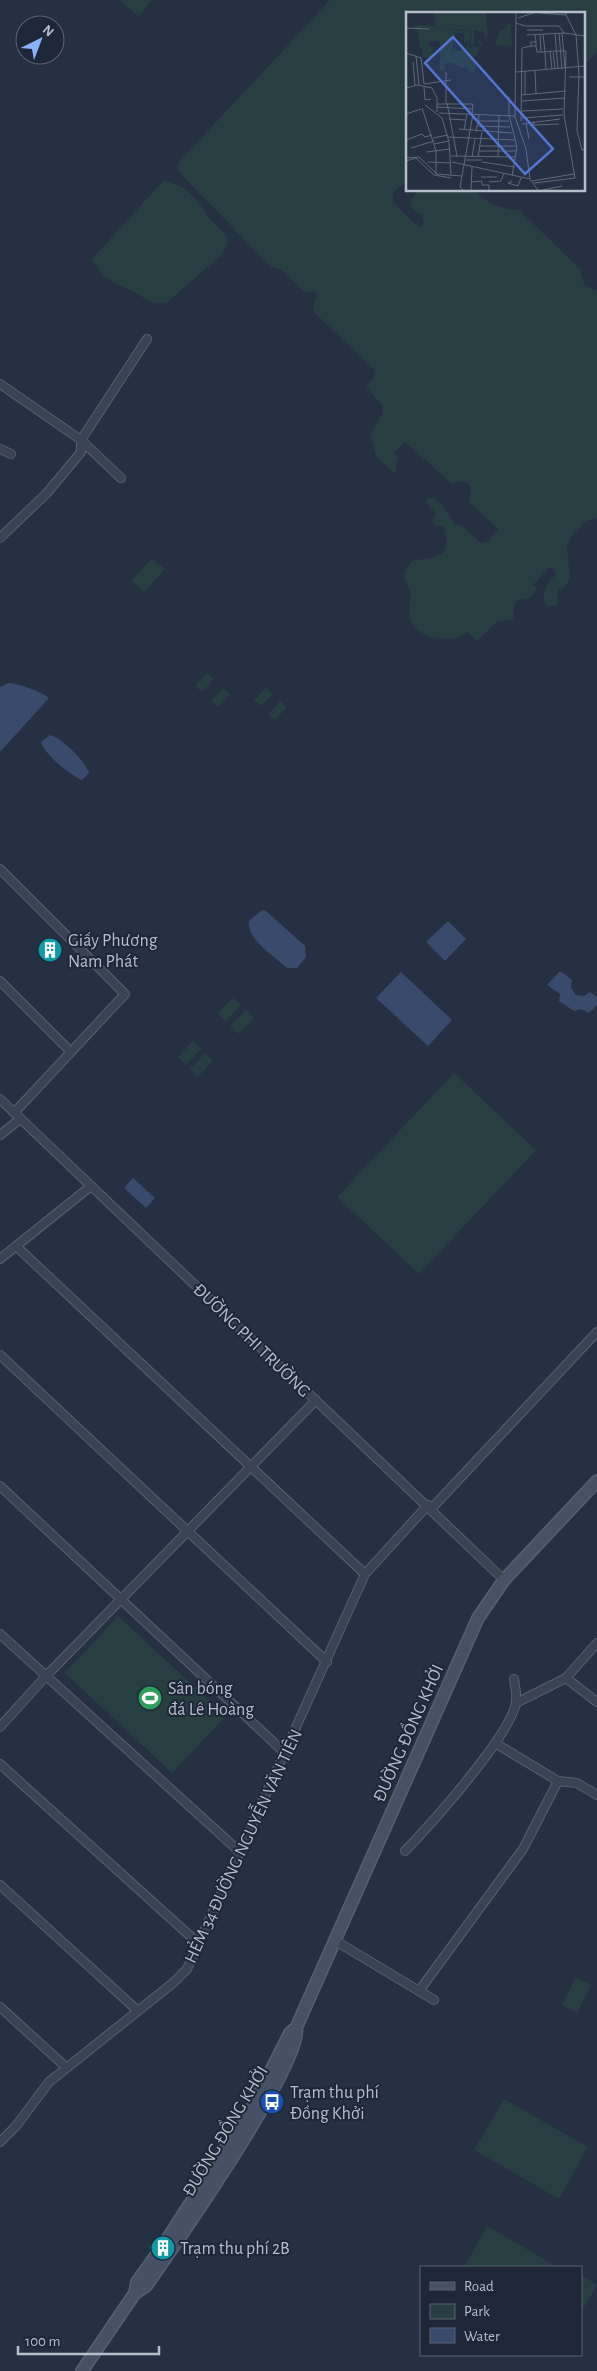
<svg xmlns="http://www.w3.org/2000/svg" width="597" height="2371" viewBox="0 0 597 2371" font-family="'Alegreya Sans',sans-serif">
<rect width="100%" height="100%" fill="#253042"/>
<path fill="#273f43" d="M120,0H152L139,17Z
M330,0H597V52L583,66V14H407V181L393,193V202L415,224L421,227L424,223L422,216C409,206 405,204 419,190H475C482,202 505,210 519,210L580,269L584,284L591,289L597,290V518L586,521L571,536L567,548L570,579L565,587L558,590L557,606H547L543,598L547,584L556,574L552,568H549L533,585L537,588L534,594L526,600L520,599L515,602L513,620L497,621L477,641L467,632C453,645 416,639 410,619C407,611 412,601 410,592C406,576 398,578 412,561C434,556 453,562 444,527L434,525L432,519L437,514L425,502L428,498H433L442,505L455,525H461L481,543L488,541L499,530L469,502L471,489L468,483L459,481L452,484L405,442L394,453L399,458L396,462V472H393L376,456L370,434L382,414L383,406L366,387L374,376L375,371L315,313L313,305L317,296L316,292H305L280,269L272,267L265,261L177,170L178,163Z
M164,180L182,187L198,200L208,217L227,236L228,241L223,254L166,303C147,305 148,299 134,292C115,282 103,281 92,259Z
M152,558L165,569L144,592L131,581Z
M207,673L214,679L202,692L195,686Z
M266,687L273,694L261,706L254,700Z
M223,688L230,694L218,707L211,701Z
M280,701L287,707L275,720L268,714Z
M233,998L241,1005L226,1021L217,1014Z
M246,1010L254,1018L239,1034L230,1026Z
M193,1041L201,1049L186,1065L178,1057Z
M205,1053L213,1061L198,1077L190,1069Z
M454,1073L536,1150L419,1274L337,1197Z
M118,1616L226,1716L172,1773L65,1673Z
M576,1977L591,1985L577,2013L562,2005Z
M504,2099L588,2147L559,2199L474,2150Z
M487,2226L556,2266V2267H464Z
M583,2276L597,2285L582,2311L581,2280Z"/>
<path fill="#384b6a" d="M9,683C17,683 45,693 49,698L0,752V687Z
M50,735C62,738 86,762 89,773L82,780C71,776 44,754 41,742Z
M262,910L266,911L305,946L306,957L297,968H287C275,957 246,939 249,921Z
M448,921L466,939L445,961L426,942Z
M401,972L452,1020L428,1046L376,998Z
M559,972H562L572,980L571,988L576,995L584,996L590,992L597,997V1005L589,1013L581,1009L574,1011L559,1001L560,994L547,985Z
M133,1178L155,1198L146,1208L124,1188Z"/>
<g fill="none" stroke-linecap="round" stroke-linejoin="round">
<path stroke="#3b4557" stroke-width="11" stroke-dasharray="11 5.5" stroke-linecap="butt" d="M153,2251L162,2238"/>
<defs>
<path id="minor" d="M0,384L81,440L121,478
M0,449L11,454
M0,538L47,493L81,452V440L147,339
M0,869L125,994L14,1113
M0,981L71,1052
M0,1099L504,1580
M0,1135L20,1119
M16,1246L365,1574
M0,1259L91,1186
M0,1355L327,1662
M0,1486L286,1754
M431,1509L597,1332
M0,1634L241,1853
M566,1678L597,1702
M516,1703L566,1678L597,1643
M0,1727L46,1676L316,1400
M495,1743L558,1781L577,1783L597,1795
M0,1764L199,1944
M405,1851C430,1825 512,1734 516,1702C517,1694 515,1686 514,1679
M0,1885L138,2011
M334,1940L434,2000
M419,1991L523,1849L558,1781
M0,2007L67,2068
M0,2142L16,2126L49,2082L173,1983L187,1969L365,1574L428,1505"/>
<path id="secondary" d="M166,2241L253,2106L290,2033L296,2028L478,1618L504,1580L597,1481
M135,2293L137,2282L157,2254
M82,2371L135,2293L146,2286C169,2253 307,2057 296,2028"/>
</defs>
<use href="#minor" stroke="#57606f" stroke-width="10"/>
<use href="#secondary" stroke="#57606f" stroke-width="14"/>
<use href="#minor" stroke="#394351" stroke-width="8"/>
<use href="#secondary" stroke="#475165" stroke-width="11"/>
</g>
<defs>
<symbol id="building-disc" viewBox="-11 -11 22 22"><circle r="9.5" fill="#0f9aa8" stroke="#1e2737"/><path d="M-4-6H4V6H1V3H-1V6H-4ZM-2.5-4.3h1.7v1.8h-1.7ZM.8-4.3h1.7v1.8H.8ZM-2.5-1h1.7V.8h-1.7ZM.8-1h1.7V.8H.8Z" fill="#fff"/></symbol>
<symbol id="stadium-disc" viewBox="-11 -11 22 22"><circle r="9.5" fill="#2e9e5b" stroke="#1e2737"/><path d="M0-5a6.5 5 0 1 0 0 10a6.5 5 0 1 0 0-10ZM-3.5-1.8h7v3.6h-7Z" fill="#fff"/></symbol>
<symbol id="bus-disc" viewBox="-11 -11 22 22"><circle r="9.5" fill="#1a4fb4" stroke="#1e2737"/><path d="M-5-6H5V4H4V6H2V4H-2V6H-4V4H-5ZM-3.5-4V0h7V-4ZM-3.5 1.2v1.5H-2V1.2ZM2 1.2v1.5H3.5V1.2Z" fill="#fff"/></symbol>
</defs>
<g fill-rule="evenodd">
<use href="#building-disc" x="36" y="936" width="28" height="28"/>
<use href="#stadium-disc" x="136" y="1684" width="28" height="28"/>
<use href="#bus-disc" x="258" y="2088" width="28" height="28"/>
<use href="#building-disc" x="149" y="2234" width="28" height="28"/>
</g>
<g text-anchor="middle" stroke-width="4" stroke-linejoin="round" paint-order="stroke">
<g font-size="18" fill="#b6becc" stroke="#1e2737" text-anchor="start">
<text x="68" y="946">Giấy Phương<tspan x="68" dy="21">Nam Phát</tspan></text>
<text x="168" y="1694">Sân bóng<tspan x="168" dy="21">đá Lê Hoàng</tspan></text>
<text x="290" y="2098">Trạm thu phí<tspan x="290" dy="21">Đồng Khởi</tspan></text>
<text x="180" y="2254">Trạm thu phí 2B</text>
</g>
<g font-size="18" fill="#b6becc" stroke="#1e2737">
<text transform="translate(252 1340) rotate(44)" y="6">ĐƯỜNG PHI TRƯỜNG</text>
<text transform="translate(408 1733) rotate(-66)" y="6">ĐƯỜNG ĐỒNG KHỞI</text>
<text transform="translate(243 1846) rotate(-65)" y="6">HẺM 34 ĐƯỜNG NGUYỄN VĂN TIÊN</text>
<text transform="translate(225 2131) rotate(-59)" y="6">ĐƯỜNG ĐỒNG KHỞI</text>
</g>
</g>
<g transform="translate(406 12)">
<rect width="179" height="179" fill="#253042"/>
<path d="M29,1H80L82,24L74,28L77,32L74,33L72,30L79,25L78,20L68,18V33L65,32V18L29,17L64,19V29L58,30V21H49L45,43L47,39H59L62,32L65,38L66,34L73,35L72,42L68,45L70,55L67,62L60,56L64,54L56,56L46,51H39V58L34,59V30L25,29L21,34L28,35L26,45H15L17,37L14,36L11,17H24L9,16V13L29,14ZM105,9L106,34L89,33L93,20H96L93,18H97Z" fill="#273f43"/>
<path fill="none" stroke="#5f6979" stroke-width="1" d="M110,1L109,105L120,137L124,167L132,178M134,1L160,3M159,1L170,23L173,62L171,118L176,138L179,137M112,6L127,1M110,11L119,14H153L158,21M0,16L23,17M121,18H137M149,21L152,57M153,21L156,57M156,21L159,56M134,22L135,40M137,22L139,40L146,39M121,23L158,21L179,24M129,23L130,30V34H125V30H130M130,34L131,40H139L140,58M144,39L146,57M0,41L15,46L18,72M10,44L13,73M7,50L9,73M129,58L130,82M119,59V83M40,60V91M110,60L179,54M163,65H179M18,72L45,68M18,75L19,88L25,87M0,76L12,73L26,76L31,86V100M115,83L160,79M116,89L159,86M41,91L51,144M31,92H67L66,102M19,93L36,106L43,130L45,162M31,95L67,97M16,96L30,139M116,99L157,97M33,101L109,104M0,102L15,97M103,103L111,135L106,164M103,103V85M116,106L157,103M43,107L60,108M72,109H103M115,109L116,36L125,34M127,109L128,113L153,112M120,111L123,127M116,112L154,107M71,114L104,115M53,117L106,121M58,118L61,102M70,120L73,103M42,125L109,128M27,126L42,123M0,128L16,122L19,125L26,123M28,132L43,129M74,134H110M5,136L28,129M30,139V162M73,139H110M20,140L44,137M45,144L109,145M66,145L69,127M72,145L76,120M92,145L93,103M0,146L13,145L31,162L56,164M60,148H76M0,149L10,146L28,163L45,166M22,150L45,151M46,150L124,167M76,150L109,155M75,165H91M106,169L102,171L112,174L115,166M126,169L168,162M65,170L76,169V173H83V178M83,170L95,169L98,161M128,171L169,166L158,103L160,39H147L149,57M57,178L54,175L67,102M65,178L66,155M137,178L156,174"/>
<path fill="#5375d4" fill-opacity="0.15" stroke="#5375d4" stroke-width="2.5" d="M47,25L147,137L119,162L19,51Z"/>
<rect width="179" height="179" fill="none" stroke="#b6becc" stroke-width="2.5"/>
</g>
<rect x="420" y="2266" width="162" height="90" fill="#1e2737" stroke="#5b6373"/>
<rect x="430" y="2282" width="25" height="8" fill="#475165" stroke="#5b6373"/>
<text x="464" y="2291" font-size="15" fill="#b6becc">Road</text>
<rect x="430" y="2304" width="25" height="15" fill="#273f43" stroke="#5b6373"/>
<text x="464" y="2316" font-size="15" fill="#b6becc">Park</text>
<rect x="430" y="2328" width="25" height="15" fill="#384b6a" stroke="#5b6373"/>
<text x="464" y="2341" font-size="15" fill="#b6becc">Water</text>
<g transform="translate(40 40) rotate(42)"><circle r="24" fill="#1e2737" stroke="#5b6373"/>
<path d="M0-4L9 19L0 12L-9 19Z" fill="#8bb3fc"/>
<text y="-8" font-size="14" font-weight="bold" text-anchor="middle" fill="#b6becc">N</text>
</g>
<path d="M18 2346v8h141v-8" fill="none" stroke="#b6becc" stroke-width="2.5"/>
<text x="25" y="2346" font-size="15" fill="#b6becc" stroke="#1e2737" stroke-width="4" paint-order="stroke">100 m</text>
</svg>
